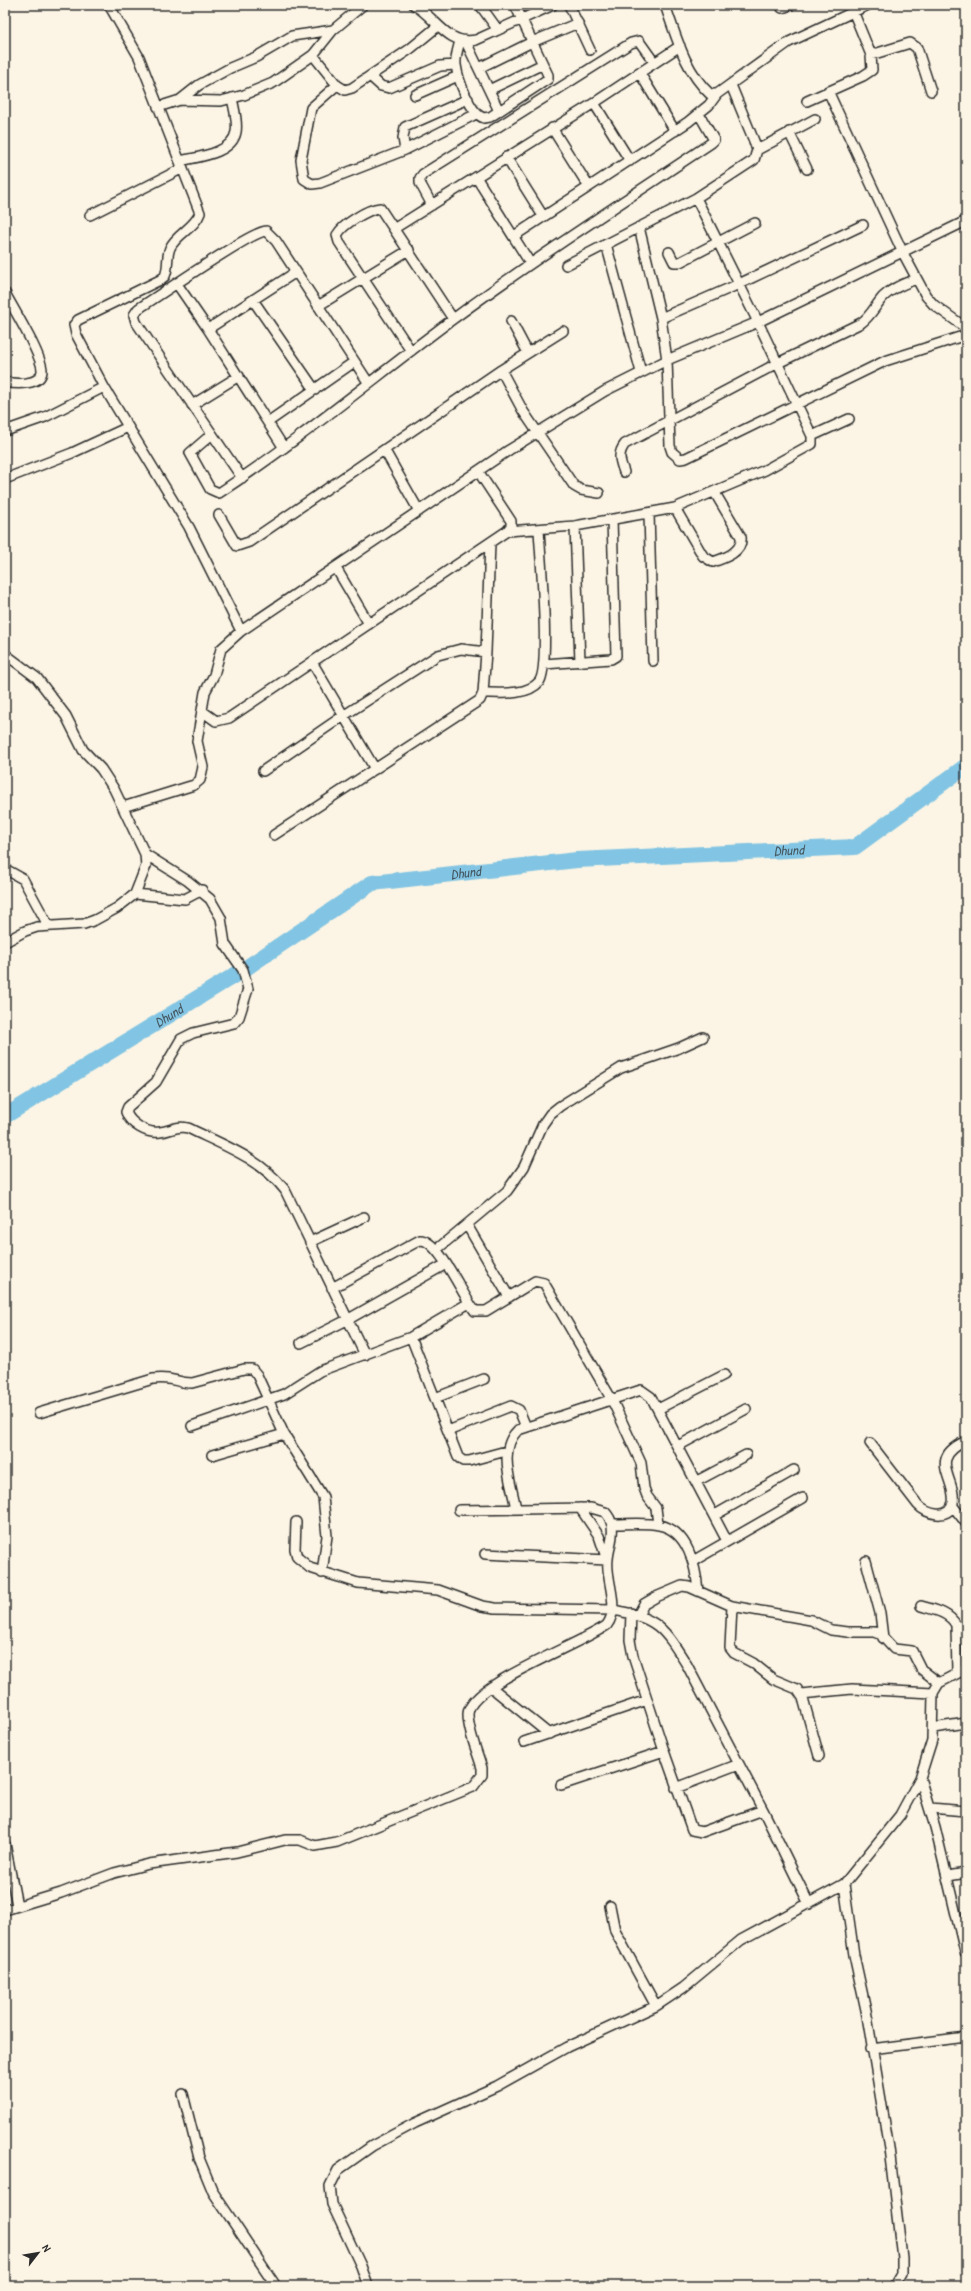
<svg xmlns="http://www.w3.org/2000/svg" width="971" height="2291" viewBox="0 0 971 2291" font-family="'Patrick Hand',sans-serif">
<rect width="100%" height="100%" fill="#fcf5e5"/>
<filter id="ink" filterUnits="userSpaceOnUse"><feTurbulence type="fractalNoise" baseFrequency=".025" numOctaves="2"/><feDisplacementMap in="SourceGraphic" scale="8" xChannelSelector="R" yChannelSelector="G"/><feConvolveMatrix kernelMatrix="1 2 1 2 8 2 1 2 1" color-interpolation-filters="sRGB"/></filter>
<g filter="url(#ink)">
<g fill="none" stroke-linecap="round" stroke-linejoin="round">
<path stroke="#82c4e3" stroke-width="16" id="s1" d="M5,1116L243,970L372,883L577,860L855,847L966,766"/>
<defs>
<path id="minor" d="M109,5L139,57L200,213C195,228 176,234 170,248C166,257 169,267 165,276L160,280L78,320L74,325L76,334L104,387L189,527L241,631
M414,5C436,17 447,46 476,40L553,5
M480,5L498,30
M569,5L590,50
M665,5C676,36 685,71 710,94H717L789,42L868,5
M782,8L791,5
M460,41C458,49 455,57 456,65C458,79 470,114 484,118L490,117L548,79V75L515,5
M466,42L499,111
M313,55L337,85L345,90L352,88L410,49L438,26
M871,55L910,43L917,48L931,91
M479,68L532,42L578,23
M639,72L675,131
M371,77L381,86L389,88L440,66L456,65
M337,85L311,108L301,160L304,179L312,184L320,183L405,150L476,114
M489,90L543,64
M828,91L903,253L926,296L934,305L966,328
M415,95L458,76
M180,100L199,85L230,68L256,57L292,36L333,30
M807,101L863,76L872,70L871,55L853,11
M594,103L630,161
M158,107L180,100L221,101L244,95L273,83L313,55L333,30L363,5
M552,128L589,187
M789,132L807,169
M405,150L403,138L405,127L468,99
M757,150L815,119
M506,157L543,216
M180,161C197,157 232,154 236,132C238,121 234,109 232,98
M476,177L530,263
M432,205L420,183V178L423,174L631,43L639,41L654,62
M90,215L183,168
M639,227L661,318L667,360L670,446L672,452L680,459L686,458L885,361L966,335
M395,228L594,103L680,46
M514,236L688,122L709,105L717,94
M606,244L641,372
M669,252L674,262H680L755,223
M566,265L696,198L754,160L757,150L754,141L731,85
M177,284L208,329L284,448
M5,293C13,308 43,357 42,371C41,386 15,384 5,382
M253,300L315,390
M318,306L409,250
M661,318L739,284L863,225
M511,321L528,353
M208,329L296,272
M411,351L339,242L337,235C343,224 368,209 380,208L453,319
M501,370L523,411L574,486L581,490L599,493
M192,405L239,376
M268,422L354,362
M5,431L45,417L104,387
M212,434L190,453L210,489L219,493C300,440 375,377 453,319C537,257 624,201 711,143L714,140L699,114
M812,436L849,419
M385,451L419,511
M624,472C620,461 617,454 625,444L778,363L861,323C871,316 875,306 883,297C892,288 904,284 916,279
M242,478L136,322L134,315L138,309C157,297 252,231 266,231L276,241L368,382
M5,479L72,453L128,427
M675,508L703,556L713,562C725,558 743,552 741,537L715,493
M649,513L653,661
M219,515L237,546L249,542L501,370L563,331
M575,526L580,662
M507,531L575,526L675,508L765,470L812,444V436L758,322L696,198
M336,568L369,624
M5,654L37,678L66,716L83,750L101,769L114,789L145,854L146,866L135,894L117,908L95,920L84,924L37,927L25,931L5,942
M312,662L375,769
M544,664L611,659L616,656L612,519
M483,693C499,693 527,696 539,682C551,667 540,554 539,529
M202,711L216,721L229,718L507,531L511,526V521L478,471
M263,771L343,716L438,655L461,649L486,652
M123,807L194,785L200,780L203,767L197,741L205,692L214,675L221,649L241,631L509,450L605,391L667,360L758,322L966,221
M274,835L480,700L483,693L486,652L490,543
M145,854L188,881L210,899L221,918L225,944L243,970L248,989L239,1017L234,1023L193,1033L181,1039L156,1082L128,1107L126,1112C130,1124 147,1134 160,1132C171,1131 176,1125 188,1128C223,1145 260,1158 285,1190L365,1355
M5,869L23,879L48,925
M135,894L185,899L202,890
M467,1225L509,1297
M310,1242L364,1217
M436,1250L507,1191L524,1167L543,1124L550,1114L560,1106L621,1068L679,1048L703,1037
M332,1288L420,1240C439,1239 463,1297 475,1311H486L535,1281L544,1283L612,1400L641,1463L644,1488L647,1496L656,1508L658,1524
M411,1337L458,1457L463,1461H469L506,1451
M301,1343L347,1320L446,1264
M435,1398L484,1379
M658,1409L724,1375
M39,1413L153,1379C172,1376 176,1383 192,1383L244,1369H252L257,1375L284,1434L323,1497L327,1536L322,1573
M192,1426L284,1394L320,1371L411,1337L469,1303
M448,1431L511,1406L519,1410L526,1427
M870,1443L918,1505C926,1514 949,1521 953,1503C957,1479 926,1459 966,1441
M678,1446L746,1409
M212,1455L284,1434
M697,1481L746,1455
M952,1505L966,1523
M516,1509C512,1485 497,1450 518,1430L641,1390L651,1397L727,1541
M715,1515L794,1470
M296,1522L295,1549L297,1557L310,1568L358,1583L438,1590L482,1606L495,1608L613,1610C657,1617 664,1628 687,1665L763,1810L809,1904
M612,1524C627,1524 644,1522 659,1525C688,1530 696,1567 698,1591
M485,1554L607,1560L599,1536L580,1508
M693,1561L803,1498
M866,1561L880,1613L883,1638
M732,1606L730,1648L734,1653L753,1663L773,1679L797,1689L803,1698L819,1756
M921,1606C934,1610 949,1612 956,1625L957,1673
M631,1613L630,1640L633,1656L664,1751L692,1830L702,1832L763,1810
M638,1615L644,1604L656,1597L682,1586L689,1587L732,1606L811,1620L831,1630L848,1632H875L880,1634L894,1649L912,1651L921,1669L939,1683
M491,1687L549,1734
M801,1694L852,1689L933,1693
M933,1728L966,1723
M524,1742L647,1700
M920,1778L935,1827L965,1952
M561,1785L664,1751
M676,1788L739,1764
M930,1808L966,1811
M5,1844L17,1906
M948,1876L966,1873
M844,1884L854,1955L866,2010L889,2148L902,2258V2274L895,2286
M610,1906L615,1931L656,2006
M5,1910L61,1893L114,1873L149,1864L237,1852L285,1840H300L315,1846L337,1842L473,1787L482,1775V1768C477,1751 468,1731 468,1714C469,1684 582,1644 607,1625C621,1606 605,1580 608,1559C609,1547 614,1538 612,1526C611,1520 609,1516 605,1512L591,1508L459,1510
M871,2049L966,2037
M183,2094L199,2158L213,2192L276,2286
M368,2286L361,2266L332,2204L330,2186L338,2170L372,2146L415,2123L497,2086L567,2047L656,2006L683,1988L741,1940L844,1884L900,1815L920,1778L932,1740L933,1693L939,1683L966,1669"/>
</defs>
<use href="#minor" stroke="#2b2b2b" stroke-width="12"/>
<use href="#minor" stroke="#fcf5e5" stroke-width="9"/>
</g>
</g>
<g text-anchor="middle" stroke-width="3" stroke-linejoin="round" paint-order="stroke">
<g font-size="14" font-style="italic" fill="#455962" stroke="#fcf5e5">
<text dy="5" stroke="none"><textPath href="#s1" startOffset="853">Dhund</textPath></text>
<text dy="5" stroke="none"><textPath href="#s1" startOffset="529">Dhund</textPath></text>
<text dy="5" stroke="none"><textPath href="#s1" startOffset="192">Dhund</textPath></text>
</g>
</g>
<rect width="971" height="2291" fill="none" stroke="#fcf5e5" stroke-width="20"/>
<rect x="10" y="10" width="951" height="2271" fill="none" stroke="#2b2b2b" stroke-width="1.5" filter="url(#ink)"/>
<g transform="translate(38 2253) rotate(59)" stroke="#fcf5e5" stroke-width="3" paint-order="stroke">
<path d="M0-3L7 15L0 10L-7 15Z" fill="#2b2b2b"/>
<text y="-6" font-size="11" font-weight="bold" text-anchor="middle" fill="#2b2b2b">N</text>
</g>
</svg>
